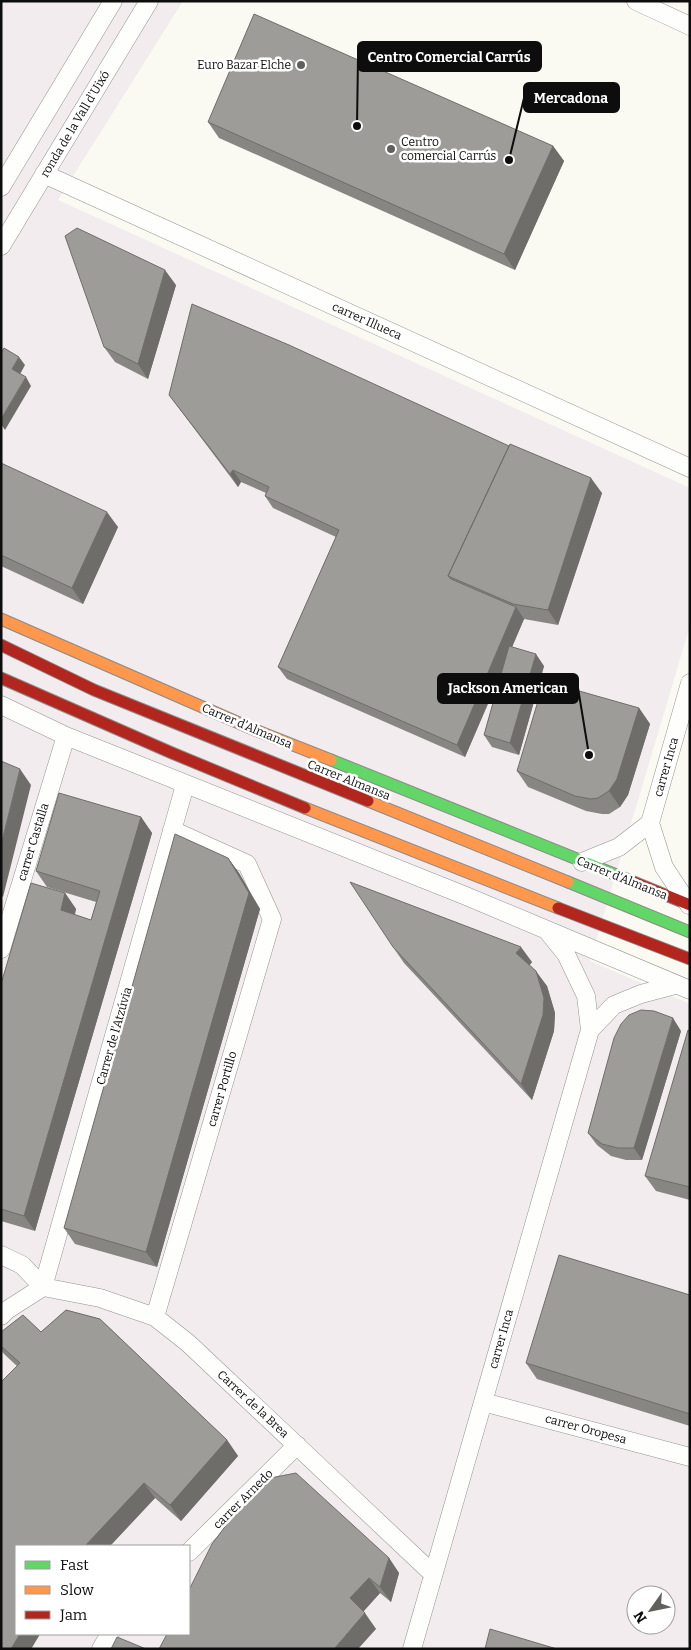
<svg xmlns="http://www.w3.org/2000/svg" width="691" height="1650" viewBox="0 0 691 1650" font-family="Bitter,serif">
<rect width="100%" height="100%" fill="#faf9f2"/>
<path fill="#f2ecef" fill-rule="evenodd" d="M1,1H183L58,200L690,488V626L590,961L690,1004V1649H1ZM16,1546H189V1634H16ZM636,1595H666V1625H636Z"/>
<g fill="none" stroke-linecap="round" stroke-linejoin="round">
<defs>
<path id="street" d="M636,1L690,26
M44,174L690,468
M1,187L113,1
M1,246L149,1
M1,705L66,736L466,896L690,990
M650,823L690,683
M582,862L619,847L650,823L664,867L689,905
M549,933L566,954L586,996L590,1030L614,1005L641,994L675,985
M1,949L66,736
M1,1255L22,1265L43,1287
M43,1287L185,785
M1,1316L7,1310L43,1287L100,1298L155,1317L188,1343L433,1574
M155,1317L272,919L247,864L172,830
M483,1402L690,1457
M189,1552L297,1445
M101,1649L110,1634
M412,1649L590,1030"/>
<path id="fast" d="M331,760L619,876
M568,882L690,932"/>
<path id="slow" d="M1,619L255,730L331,760
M368,801L568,882
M305,808L558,908"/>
<path id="jam" d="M1,645L94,690L368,801
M1,678L172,753L305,808
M619,876L690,905
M558,908L690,959"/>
</defs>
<use href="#street" stroke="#949390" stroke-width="19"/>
<use href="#fast" stroke="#8a8a87" stroke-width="13"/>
<use href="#slow" stroke="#8a8a87" stroke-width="13"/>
<use href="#jam" stroke="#8a8a87" stroke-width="13"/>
<use href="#street" stroke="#fefefd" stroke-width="18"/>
<use href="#fast" stroke="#63d668" stroke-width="11"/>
<use href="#slow" stroke="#ff974d" stroke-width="11"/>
<use href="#jam" stroke="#b3261e" stroke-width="11"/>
</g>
<path fill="#878683" d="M208,122L553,146L564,161L515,270L219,138Z
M176,285L148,379L115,362L104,347Z
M169,395L602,493L558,625L524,619L512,647L544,666L519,755L492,747L484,735L501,674L465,757L287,679L278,667L336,537L273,508L265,496L266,493L241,482L238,487Z
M1,463L118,527L83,604L1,566Z
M639,708L650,724L628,795L620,807L609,814H602L586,811L528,787L517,771Z
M141,817L152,833L35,1231L1,1221V984L65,893L76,909L75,915L91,920L96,902L47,887L36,871Z
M228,858L239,873L260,909L157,1267L75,1244L64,1228Z
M393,947L532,962L529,965L547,986L555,1013L554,1031L532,1100L404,963Z
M681,1031L642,1160H626L611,1156L597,1145L588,1133Z
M690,1031V1200L656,1191L645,1176Z
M690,1295V1426L537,1379L526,1363Z
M66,1310L100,1319L227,1440L238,1456L181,1521L155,1498L110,1546H16V1634H40L31,1649H1V1382L17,1366L4,1354L1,1350V1332L23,1315L41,1332Z
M389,1558L399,1573L391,1602L380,1593L363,1612L376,1629L159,1649Z"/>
<path fill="#6e6d6a" d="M553,146L564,161L515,270L504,254Z
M165,270L176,285L148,379L138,364Z
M19,357L25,365L18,378L12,369Z
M26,377L31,386L5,430L1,424V419Z
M233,470L241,482L238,487L230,474Z
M591,478L602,493L558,625L548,610Z
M107,512L118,527L83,604L72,588Z
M516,607L524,619L465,757L457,745Z
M536,654L544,666L519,755L510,743Z
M639,708L650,724L628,795L620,807L609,791Z
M20,769L31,785L3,897L1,895V845Z
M141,817L152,833L35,1231L24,1216Z
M228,858L239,873L260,909L157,1267L146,1252Z
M65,893L76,909L71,926L61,910Z
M521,947L532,962L527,969L516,953Z
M536,971L547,986L555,1013L554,1031L532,1100L521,1084Z
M673,1018L681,1031L642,1160L634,1148Z
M227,1440L238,1456L181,1521L170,1505Z
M144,1483L155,1498L110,1546H85Z
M389,1558L399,1573L391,1602L380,1587Z
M369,1578L380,1593L361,1614L350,1598Z
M365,1613L376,1629L358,1649H334Z
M20,1634H40L31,1649H11Z"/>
<path fill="#9d9c98" stroke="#6e6d6a" d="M254,14L553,146L504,254L208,122Z
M77,228L165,270L138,364L104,347L65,236Z
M192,304L289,345L509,446L448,576L451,579L516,607L457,745L278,667L339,530L265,496L269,487L233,470L230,474L169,395Z
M4,348L19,357L12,369L26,377L1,419V353Z
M510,444L591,478L548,610L513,604L448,576Z
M1,463L107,512L72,588L1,555Z
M509,646L536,654L510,743L484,735Z
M544,681L639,708L617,779L609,791L598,798L591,799L575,796L517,771Z
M1,761L20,769L1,845Z
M59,793L141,817L24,1216L1,1209V984L31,883L65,893L61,910L91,920L100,891L36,871Z
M175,834L228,858L249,893L146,1252L64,1228Z
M350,882L521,947L516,953L536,971L544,998L543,1015L521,1084L393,947Z
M641,1010L654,1011L673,1018L634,1148H618L602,1144L588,1133L614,1038L621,1024L629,1015Z
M688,1030L690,1031V1187L645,1176Z
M559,1255L690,1295V1414L526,1363Z
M66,1310L100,1319L227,1440L170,1505L144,1483L85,1546H16V1634H20L11,1649H1V1382L20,1363L1,1346V1332L23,1315L41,1332Z
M296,1473L389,1558L380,1587L369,1578L350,1598L365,1613L334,1649H159L167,1634H189V1590L212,1544L260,1480Z
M490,1629L557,1649H485Z
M117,1637L146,1649H111Z"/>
<g fill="#60605d" stroke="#fff" stroke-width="2">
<circle cx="301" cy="65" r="5"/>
<circle cx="391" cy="149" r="5"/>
</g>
<g text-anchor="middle" stroke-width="5" stroke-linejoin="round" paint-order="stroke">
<g font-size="12" fill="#0d0d0d" stroke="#fff" text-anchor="end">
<text x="291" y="69">Euro Bazar Elche</text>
<text x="401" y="146" text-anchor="start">Centro<tspan x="401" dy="14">comercial Carrús</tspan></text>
</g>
<g font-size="12" fill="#0d0d0d" stroke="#fff">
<text transform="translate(75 124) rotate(-59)" y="4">ronda de la Vall d'Uixó</text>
<text transform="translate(367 321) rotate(24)" y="4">carrer Illueca</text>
<text transform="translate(247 726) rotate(23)" y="4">Carrer d'Almansa</text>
<text transform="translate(666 767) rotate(-74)" y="4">carrer Inca</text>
<text transform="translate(349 780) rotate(22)" y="4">Carrer Almansa</text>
<text transform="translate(33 842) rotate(-73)" y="4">carrer Castalla</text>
<text transform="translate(622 878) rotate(22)" y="4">Carrer d'Almansa</text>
<text transform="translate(114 1036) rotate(-74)" y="4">Carrer de l'Atzúvia</text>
<text transform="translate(222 1089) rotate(-74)" y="4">carrer Portillo</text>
<text transform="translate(501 1339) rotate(-74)" y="4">carrer Inca</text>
<text transform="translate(253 1404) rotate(43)" y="4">Carrer de la Brea</text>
<text transform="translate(586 1429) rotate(15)" y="4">carrer Oropesa</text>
<text transform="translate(243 1499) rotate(-45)" y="4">carrer Arnedo</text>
</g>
</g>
<path fill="none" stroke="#0d0d0d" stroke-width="2" d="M357 126L358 57M509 160L524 98M589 755L578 688"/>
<g fill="#0d0d0d" stroke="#fff" stroke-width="2">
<circle cx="357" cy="126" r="5"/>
<circle cx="509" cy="160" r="5"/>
<circle cx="589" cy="755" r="5"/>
</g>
<g fill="#0d0d0d" stroke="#0d0d0d" stroke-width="2">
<rect x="358" y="42" width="183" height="29" rx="5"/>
<rect x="524" y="83" width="95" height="29" rx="5"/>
<rect x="438" y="674" width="140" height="29" rx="5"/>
</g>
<g font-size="14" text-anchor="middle" font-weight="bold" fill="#fff">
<text x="449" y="62">Centro Comercial Carrús</text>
<text x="571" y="103">Mercadona</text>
<text x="508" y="693">Jackson American</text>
</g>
<rect width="691" height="1650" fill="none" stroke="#0d0d0d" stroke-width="5"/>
<rect x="15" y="1545" width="175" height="90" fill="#ffffff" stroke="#9e9e9e"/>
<rect x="25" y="1561" width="25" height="8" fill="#63d668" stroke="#9e9e9e"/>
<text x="60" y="1570" font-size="15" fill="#0d0d0d">Fast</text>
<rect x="25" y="1586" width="25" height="8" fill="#ff974d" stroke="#9e9e9e"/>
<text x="60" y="1595" font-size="15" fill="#0d0d0d">Slow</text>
<rect x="25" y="1611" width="25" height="8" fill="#b3261e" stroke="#9e9e9e"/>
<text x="60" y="1620" font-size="15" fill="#0d0d0d">Jam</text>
<g transform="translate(651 1610) rotate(237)"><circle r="24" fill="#ffffff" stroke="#9e9e9e"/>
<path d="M0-4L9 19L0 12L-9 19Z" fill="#60605d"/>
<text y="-8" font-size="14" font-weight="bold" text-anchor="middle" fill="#0d0d0d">N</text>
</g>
</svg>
